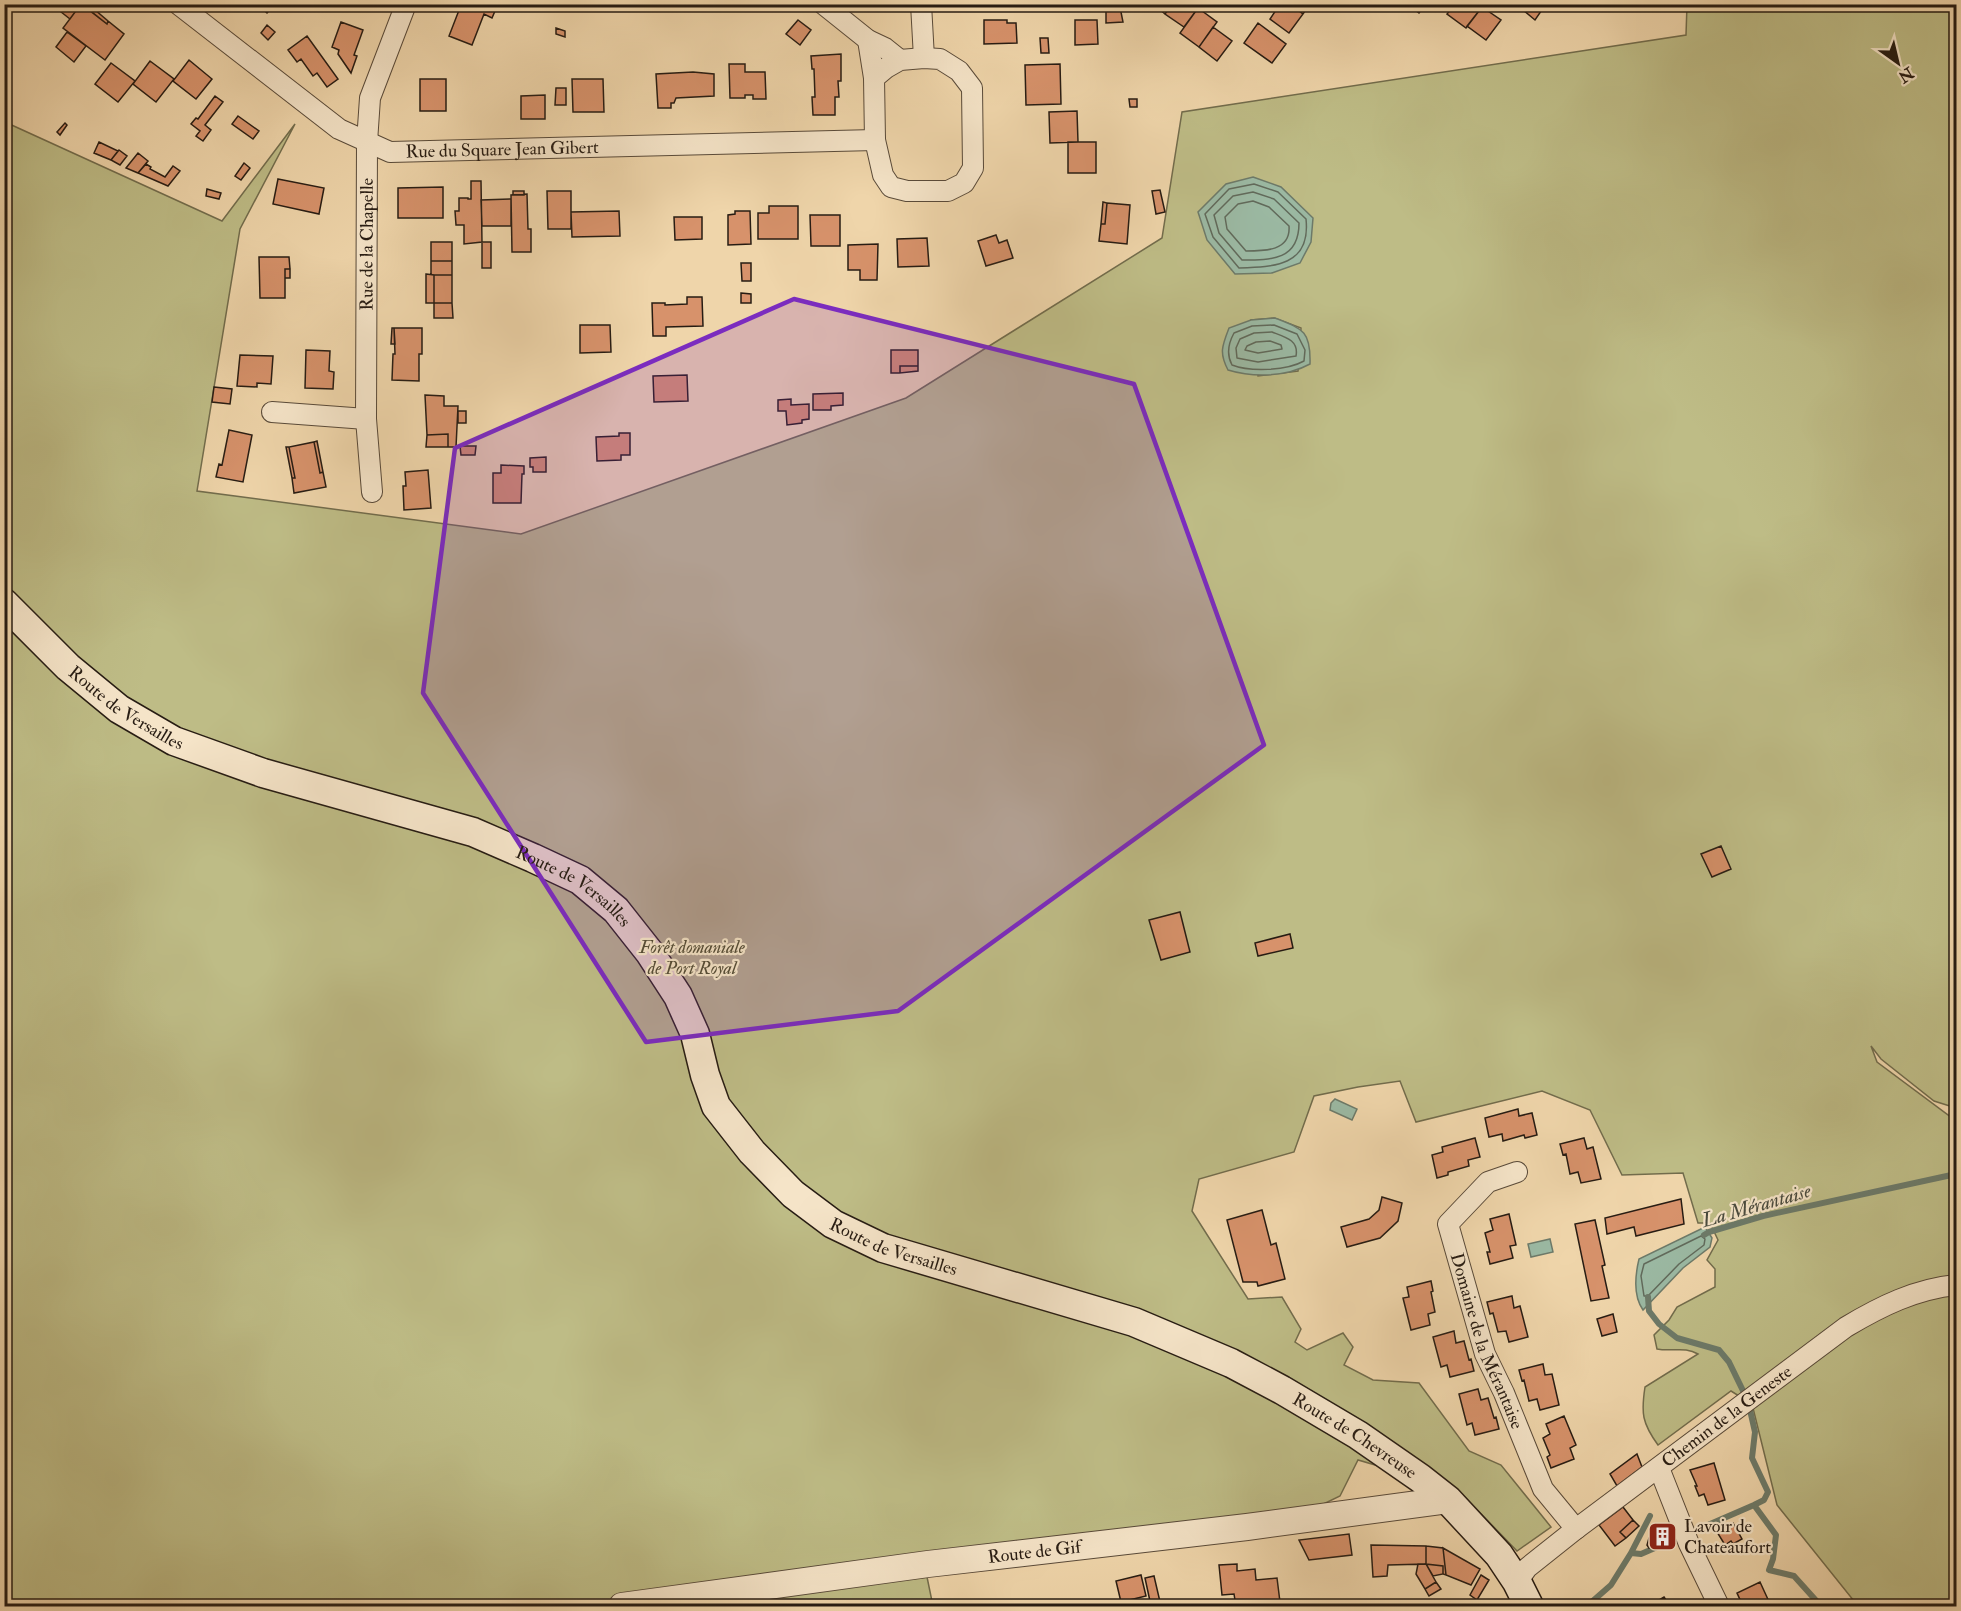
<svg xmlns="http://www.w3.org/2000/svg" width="1961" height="1611" viewBox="0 0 1961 1611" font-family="'IM FELL Double Pica',serif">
<rect width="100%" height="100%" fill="#efd5aa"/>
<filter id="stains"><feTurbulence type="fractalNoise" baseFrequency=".00333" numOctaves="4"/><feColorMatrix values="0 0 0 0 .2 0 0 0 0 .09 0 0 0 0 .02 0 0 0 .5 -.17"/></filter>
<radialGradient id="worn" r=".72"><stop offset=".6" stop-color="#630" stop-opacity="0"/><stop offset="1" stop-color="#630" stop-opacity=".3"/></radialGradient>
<path fill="#bebc86" stroke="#726c4c" stroke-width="1.5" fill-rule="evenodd" d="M1687,5H1956V1108L1934,1101L1881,1059L1871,1046L1877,1062L1956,1121V1278L1900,1291L1739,1396L1731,1391L1658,1445C1642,1423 1641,1413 1645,1387L1698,1354C1685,1346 1672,1352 1657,1349L1654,1335L1669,1320L1677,1307L1715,1287V1269L1707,1260L1718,1240L1710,1223H1698L1683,1173L1622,1175L1590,1110L1542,1091L1416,1122L1400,1081L1358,1087L1314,1096L1294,1152L1199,1179L1192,1211L1248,1299L1282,1297L1301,1329L1295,1342L1307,1350L1343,1333L1353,1347L1344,1365L1373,1380L1419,1383L1469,1451L1501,1465L1551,1527L1517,1551L1457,1489L1358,1460L1340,1496L1307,1512L1219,1520L570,1606H5V122L222,221L295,124L240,229L197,491L521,534L906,398L1162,238L1182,112L1686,35ZM1274,318L1301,328L1298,371L1258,376L1251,320Z
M1956,1289V1606H1858L1777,1505L1752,1404L1873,1316Z
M927,1577L933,1606H698Z"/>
<path fill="#9bb9a3" stroke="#6d7a69" stroke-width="1.5" d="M1253,177L1281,187L1313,218L1311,242L1300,263L1272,273L1235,274L1207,240L1198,212L1226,184Z
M1275,318C1303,329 1311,331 1310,364C1286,377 1254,378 1228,370C1219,353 1222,346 1229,328L1251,320Z
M1335,1099L1357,1109L1352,1120L1330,1110L1331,1103Z
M1705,1227L1712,1238L1710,1247L1683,1268L1643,1310C1633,1296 1635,1276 1639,1259Z
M1550,1239L1553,1252L1531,1257L1528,1244Z"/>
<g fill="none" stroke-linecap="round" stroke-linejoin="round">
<path stroke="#616a5b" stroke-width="1.5" d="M1254,184L1278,192L1306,219C1311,266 1274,267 1239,268L1213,237L1205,214L1229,189Z
M1253,192L1274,199L1299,223C1299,260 1272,260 1242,260L1219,233L1214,215L1233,196Z
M1253,201L1269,207L1289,226C1291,251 1265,251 1246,251L1227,229L1225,217L1238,204Z
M1274,325L1297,334L1305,350L1304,361C1286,371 1250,372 1232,365C1226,354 1228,344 1234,333L1252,326Z
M1272,332C1285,337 1299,340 1296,356L1258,362L1237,358L1236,348L1240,339L1254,333Z
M1270,341L1281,345L1282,349L1258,353L1245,350L1247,346L1256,342Z
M1701,1236L1705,1239L1704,1245L1679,1264L1648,1296H1644L1641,1276L1644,1264Z"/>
<path stroke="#6d7a69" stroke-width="6" d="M1704,1235L1709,1232L1763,1216L1956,1174
M1754,1505L1776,1535L1773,1559L1769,1570L1794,1576L1821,1606
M1631,1553L1650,1516
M1587,1606L1611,1585L1631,1553L1641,1554L1754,1505L1764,1500L1768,1492L1752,1458L1755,1432L1748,1401L1729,1362L1719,1350L1677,1338L1659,1324L1649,1311L1648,1297"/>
</g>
<path fill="#d7926b" stroke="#271c13" stroke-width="1.5" d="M51,4H81L70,19Z
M81,4L107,24L108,21L124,34L105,60L63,28Z
M82,4H88L108,21L107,24Z
M257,4H275L267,13Z
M301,4H316L306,11Z
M463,4H498L492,18L484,14L472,45L449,36L461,5Z
M953,4H977V10H953Z
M1153,4H1172L1165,14Z
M1172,4H1193L1198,8L1184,27L1165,14Z
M1280,4H1290L1303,14L1289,33L1270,19Z
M1290,4H1310L1303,14Z
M1407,4H1425L1419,13Z
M1455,4H1479L1482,7L1466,28L1447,14Z
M1516,4H1546L1535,20Z
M1106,7H1120L1123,22L1106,23Z
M1482,7L1501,20L1486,40L1467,26Z
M1198,8L1217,22L1199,47L1180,33Z
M798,20L811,30L800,45L786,34Z
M984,20H1007V23H1016L1017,43L984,44Z
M1075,20H1097L1098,44L1075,45Z
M341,22L363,30L354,55L357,56L351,73L338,54L339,50L332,47Z
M1258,23L1286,44L1272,63L1244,43Z
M267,25L275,32L268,40L261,33Z
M1213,27L1232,41L1217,61L1199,47Z
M556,28L565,31V37L556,34Z
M67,32L86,46L74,62L56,47Z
M307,36L338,79L327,87L317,73L313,76L301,59L297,62L288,50Z
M1040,38H1048L1049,53H1041Z
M841,54V81H838L839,97H835V115H813L812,97H815L814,69H812L811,56Z
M189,60L212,79L196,99L173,81Z
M150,61L174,79L156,102L133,84Z
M111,63L135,81L118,102L95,84Z
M729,64H745V72H765L766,99H753V95H745V98H730Z
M1060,64L1061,104L1026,105L1025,65Z
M693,72L714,74V96L676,98L674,103H671V108H658L656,74Z
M420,79H446V111H420Z
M572,79H603L604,112H573Z
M556,88H566V105H555Z
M545,95V119H521V96Z
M215,96L223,102L205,125L211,130L203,141L196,136L200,131L191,124L196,118L198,119Z
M1129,99H1137V107H1130Z
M1077,111L1078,142L1050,143L1049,112Z
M238,116L259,131L253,139L232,124Z
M65,123L67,125L60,135L57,132Z
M99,142L118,151L111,160L94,153Z
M1068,142H1096V173H1068Z
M119,150L127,156L120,165L111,160Z
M138,153L148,161L138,173L126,168Z
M244,163L250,168L241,180L235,176Z
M146,164L151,167L150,169L165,177L173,166L180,171L168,186L138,173Z
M278,179L324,188L319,214L273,204Z
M471,181H481L482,242L464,244V225H456L455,211H459V198H468V199H471Z
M443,187V218H398V188Z
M207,189L221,193L219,199L206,196Z
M1160,190L1165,212L1156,214L1152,191Z
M513,191H524V195H513Z
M547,191H571V229H548Z
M527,194L528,229H531V252H512L511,195Z
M511,199V226H482L481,200Z
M1103,202L1107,203L1105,224H1101Z
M1107,203L1130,205L1127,244L1099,241L1101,224H1105Z
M769,206H798V239H758V213H769Z
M619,211L620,236L572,237L571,212Z
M735,211H750L751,244L728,245V215L735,214Z
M810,215H840V246H811Z
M674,217H702V239L675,240Z
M996,235L999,243L1007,240L1013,258L986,266L978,241Z
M927,238L929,266L898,267L897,239Z
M431,242H452V261H431Z
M482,242H491V268H482Z
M878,244L877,280H860V270H848V245Z
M259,257H289L290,269H285V298H260Z
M431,261H452V275H431Z
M741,263H751V281H742Z
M285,269H290V278H285Z
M426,274L434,275V303H426Z
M434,275H452V303H434Z
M741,293L751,294V303H741Z
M687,297H702L703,326L666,327V336H653L652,303H665V305L687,304Z
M434,303H452L453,318H434Z
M580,325H610L611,352L580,353Z
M392,328H394L395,344H391Z
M394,328H422V354H419V381L392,380L393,354H395Z
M306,350L330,351L329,371L334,372L333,389L305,388Z
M891,350H918V366H900V373H891Z
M240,355L273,356L271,384L257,383V387L237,386Z
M900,366H918V371L900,373Z
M687,375L688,401L654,402L653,376Z
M214,387L232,389L230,404L212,402Z
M843,393V405L831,406V410H813V394Z
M425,395L444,396V406H458L456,447H448V434L427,435Z
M791,399V405L809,404V419L802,420V423L787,425L786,411H778V400Z
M458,411H466V423H458Z
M229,430L252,435L243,482L216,477L219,464L222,465Z
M619,433H630V455H621V460L597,461L596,437L619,436Z
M448,434V447H426L427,435Z
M317,441L323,472L320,473L314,442Z
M314,442L320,473L323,472L326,487L294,493L292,478H295L289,447Z
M460,446H476L475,455H461Z
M286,447H289L295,478H292Z
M546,457V472H533V467H530V458Z
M501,465L524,466V474H522L521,503H493V473H501Z
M428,470L431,508L404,510L403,486H406L405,472Z
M1721,846L1731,869L1712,877L1701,854Z
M1180,912L1190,952L1161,960L1149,920Z
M1290,934L1293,948L1258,956L1255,943Z
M1518,1109L1519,1116L1532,1113L1537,1135L1525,1138L1524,1135L1503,1141L1502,1134L1489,1137L1485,1118Z
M1475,1138L1480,1157L1468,1160L1469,1166L1448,1172V1175L1437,1178L1432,1155L1443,1152L1442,1147Z
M1584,1138L1587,1149L1593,1147L1601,1179L1581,1183L1578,1172L1570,1174L1566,1154L1563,1155L1560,1144Z
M1382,1197L1402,1203L1398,1221L1380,1238L1347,1247L1341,1227L1369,1219L1379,1210Z
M1681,1199L1684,1224L1636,1236L1634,1227L1607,1234L1605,1218Z
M1262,1210L1271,1245L1276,1243L1285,1279L1258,1286L1257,1282H1243L1227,1220Z
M1509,1214L1516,1245L1510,1246L1513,1258L1490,1264L1487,1252H1490L1485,1233L1493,1230L1490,1219Z
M1595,1220L1605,1265L1602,1266L1609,1298L1591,1301L1575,1224Z
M1431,1281L1433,1291L1431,1292L1435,1312L1428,1314L1430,1325L1411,1330L1403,1298L1409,1297L1407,1287Z
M1512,1296L1514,1308L1520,1306L1528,1337L1509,1342L1506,1331L1498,1332L1493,1313L1490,1314L1487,1302Z
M1613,1314L1617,1332L1602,1336L1597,1319Z
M1454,1331L1456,1343L1464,1341L1469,1360L1471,1359L1474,1371L1450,1377L1447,1365L1441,1367L1433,1337Z
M1543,1364L1545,1375L1552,1374L1559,1405L1540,1410L1537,1399L1529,1401L1524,1380L1522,1381L1519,1370Z
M1478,1389L1481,1400L1488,1398L1494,1418L1496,1417L1499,1429L1475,1435L1472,1423L1467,1425L1459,1394Z
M1564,1416L1576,1445L1570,1448L1574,1459L1551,1468L1547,1457L1550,1455L1543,1438L1550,1434L1546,1424Z
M1637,1454L1642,1467L1617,1486L1610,1474Z
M1714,1463L1725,1500L1708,1505L1704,1494L1699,1496L1695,1486H1697L1690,1470Z
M1623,1507L1633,1520L1620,1532L1626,1538L1615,1546L1599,1525Z
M1633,1520L1639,1526L1626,1538L1620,1532Z
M1733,1523L1742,1539L1733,1544L1731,1541L1725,1545L1717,1532Z
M1674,1526L1678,1535L1649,1548L1647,1545L1649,1538Z
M1349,1534L1352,1555L1309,1560L1299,1540Z
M1371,1545L1426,1546V1564L1388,1565L1387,1576L1373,1577Z
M1426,1546L1443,1548L1446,1575L1443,1574V1566L1426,1564Z
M1443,1548L1480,1569L1471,1585L1446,1575Z
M1237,1564V1571L1255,1569L1256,1580L1277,1578L1280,1602L1268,1603L1266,1606H1257L1255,1605L1236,1606L1234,1594L1222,1595L1219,1565Z
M1418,1564H1426L1436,1582L1425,1589L1416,1574Z
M1426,1564L1443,1566V1574L1433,1576Z
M1141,1575L1146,1596L1121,1602L1116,1581Z
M1481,1575L1489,1580L1477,1600L1470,1595Z
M1154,1576L1161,1606H1151L1145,1578Z
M1436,1582L1441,1589L1429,1596L1425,1589Z
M1760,1582L1771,1606H1743L1737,1593Z
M1664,1597L1670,1606H1649Z
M973,1601L974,1606H956V1605Z
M1102,1602V1606H1075V1605Z"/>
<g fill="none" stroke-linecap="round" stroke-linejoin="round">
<defs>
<g id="minor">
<path id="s1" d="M178,4L339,129L390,152L875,140"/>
<path d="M823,4L868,40L885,48L900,60"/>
<path d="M921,4L924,58"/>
<path d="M868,40L874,78L875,140L883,175L891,187L907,191H948L964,183L973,168L972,88L959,71L940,59L924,58L900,60L886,68L874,78"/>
<path d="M272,412L366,419"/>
<path id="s2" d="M372,492L366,419L367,142L370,98L406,4"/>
<path id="s3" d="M1517,1172L1488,1182L1448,1224L1485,1354L1504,1393L1543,1489L1576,1529"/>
<path d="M1659,1468L1689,1544L1719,1606"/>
<path id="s4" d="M1517,1582L1527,1568L1576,1529L1846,1327C1881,1306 1916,1289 1956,1285"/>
</g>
<g id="tertiary">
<path id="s5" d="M622,1606L928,1564L1247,1527L1448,1500"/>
</g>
<g id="secondary">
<path id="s6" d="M4,603L68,667L119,709L174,741L263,773L473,832L533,858L580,880L616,910L650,953L678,996L695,1034L705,1075L716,1106L752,1152L793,1194L833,1224L883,1248L1134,1322L1231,1363L1282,1390L1358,1435L1420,1478L1448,1500L1499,1555L1517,1582L1529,1606"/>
</g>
</defs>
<use href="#minor" stroke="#594a39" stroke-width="22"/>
<use href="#tertiary" stroke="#594a39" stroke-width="28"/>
<use href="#secondary" stroke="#271c13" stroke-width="31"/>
<use href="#minor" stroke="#f5e4c8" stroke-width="20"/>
<use href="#tertiary" stroke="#f5e4c8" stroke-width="26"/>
<use href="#secondary" stroke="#f5e4c8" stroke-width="28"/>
</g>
<path fill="#7b2cbf" fill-opacity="0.2" stroke="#7b2cbf" stroke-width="4.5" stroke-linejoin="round" d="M794,299L1134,384L1264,745L898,1011L646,1042L423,693L455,448Z"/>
<defs>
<symbol id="building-square" viewBox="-11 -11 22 22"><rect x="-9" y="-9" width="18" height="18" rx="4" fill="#8f2418" stroke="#f5e4c8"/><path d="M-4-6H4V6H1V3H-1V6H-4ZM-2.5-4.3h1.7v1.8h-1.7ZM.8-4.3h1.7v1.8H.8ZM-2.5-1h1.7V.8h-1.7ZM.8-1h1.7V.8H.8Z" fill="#fff"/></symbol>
</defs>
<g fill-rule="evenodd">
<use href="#building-square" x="1646" y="1520" width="33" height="33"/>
</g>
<g text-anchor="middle" stroke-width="4.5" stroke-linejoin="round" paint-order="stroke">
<g font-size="18" fill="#271c13" stroke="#f5e4c8">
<text dy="6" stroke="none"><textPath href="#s1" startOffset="372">Rue du Square Jean Gibert</textPath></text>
<text dy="6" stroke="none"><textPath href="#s2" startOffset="248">Rue de la Chapelle</textPath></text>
<text dy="6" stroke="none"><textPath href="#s6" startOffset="162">Route de Versailles</textPath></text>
<text dy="6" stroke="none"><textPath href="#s6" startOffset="648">Route de Versailles</textPath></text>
<text dy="6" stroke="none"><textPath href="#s6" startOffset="1152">Route de Versailles</textPath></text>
<text dy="6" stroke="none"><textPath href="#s3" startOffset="212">Domaine de la Mérantaise</textPath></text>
<text dy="6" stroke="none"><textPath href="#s4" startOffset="268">Chemin de la Geneste</textPath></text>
<text dy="6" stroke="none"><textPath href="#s6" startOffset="1653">Route de Chevreuse</textPath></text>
<text dy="6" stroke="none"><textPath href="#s5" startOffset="416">Route de Gif</textPath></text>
</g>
<g font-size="18" font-style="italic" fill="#544c36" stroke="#f5e4c8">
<text x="692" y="953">Forêt domaniale<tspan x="692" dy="21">de Port Royal</tspan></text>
</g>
<g font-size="18" fill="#271c13" stroke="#f5e4c8" text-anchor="start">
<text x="1684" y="1532">Lavoir de<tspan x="1684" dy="21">Chateaufort</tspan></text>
</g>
<g font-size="20" font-style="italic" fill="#4a4b3e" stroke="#f5e4c8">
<text transform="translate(1756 1205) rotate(-16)" y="7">La Mérantaise</text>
</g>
</g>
<rect width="1961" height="1611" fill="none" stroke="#efd5aa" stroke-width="24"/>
<rect x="6" y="6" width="1949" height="1599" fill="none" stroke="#271c13" stroke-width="3"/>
<rect x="12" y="12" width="1937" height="1587" fill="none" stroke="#271c13" stroke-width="1.5"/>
<g transform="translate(1898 63) rotate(146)" stroke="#f5e4c8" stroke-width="4.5" paint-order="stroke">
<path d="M0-4.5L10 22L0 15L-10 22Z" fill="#271c13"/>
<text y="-9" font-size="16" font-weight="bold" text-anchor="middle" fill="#271c13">N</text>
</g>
<rect width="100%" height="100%" filter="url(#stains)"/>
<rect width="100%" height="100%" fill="url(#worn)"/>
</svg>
